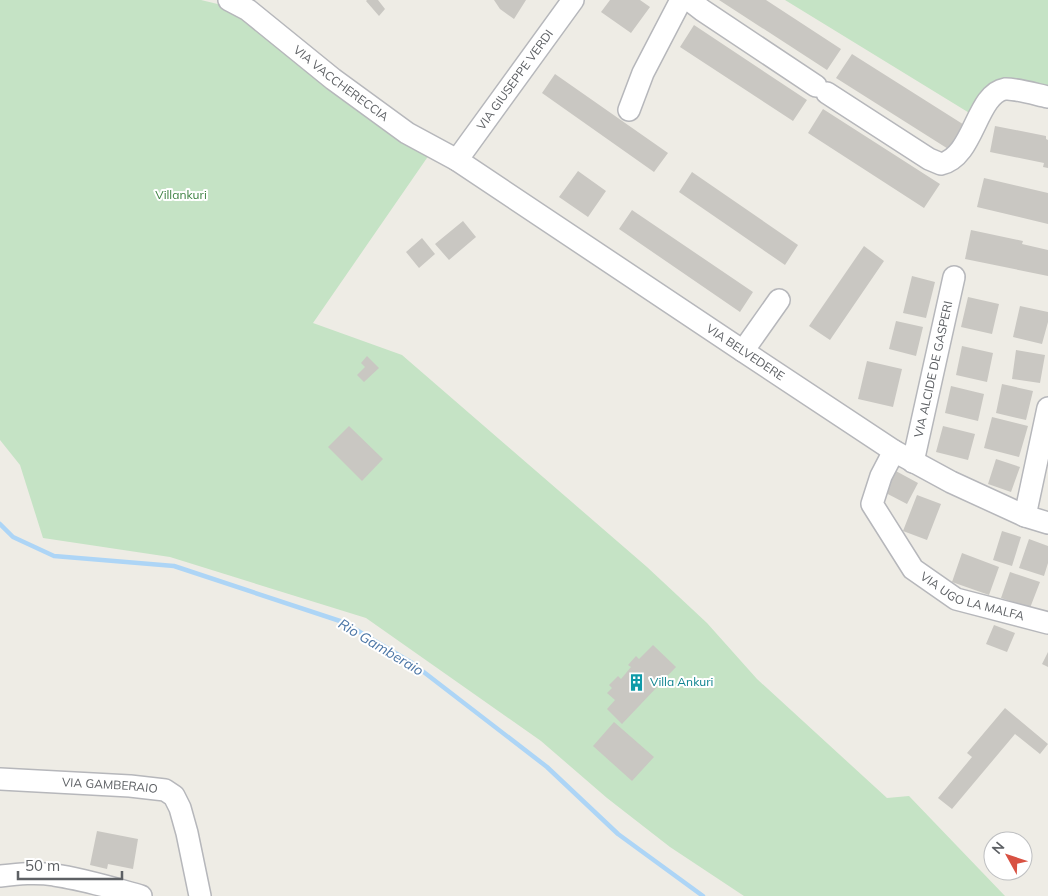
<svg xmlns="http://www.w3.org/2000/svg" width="1048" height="896" viewBox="0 0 1048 896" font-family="Mulish,sans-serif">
<rect width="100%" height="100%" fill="#eeece5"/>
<path fill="#c5e3c5" d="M0,0H201L230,7L429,155L313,323L402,355L647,567L707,623L757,679L887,798L909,796L1005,896H744L670,847L607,798L541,741L366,618L170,557L43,538L20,465L0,440Z
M785,0H1048V90L1001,82L971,114Z"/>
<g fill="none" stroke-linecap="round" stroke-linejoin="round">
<path stroke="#add5f6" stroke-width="4.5" d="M0,524L13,537L54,556L174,566L343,622L412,663L547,767L618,834L703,896"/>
</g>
<path fill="#c9c7c2" d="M367,0H378L385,9L379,16L366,1Z
M494,0H526L514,19L500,9Z
M610,0H640L650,7L631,33L601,12Z
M719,0H766L841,49L827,70Z
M694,25L807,100L793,121L680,47Z
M852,54L969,128L953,152L836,78Z
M555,74L668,153L654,172L542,93Z
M823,109L940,184L924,208L808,133Z
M995,126L1046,136V139L1048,140V168L1043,167L1044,163L990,152Z
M578,171L606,191L588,217L559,197Z
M692,172L798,245L785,265L679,192Z
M984,178L1048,193V224L977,207Z
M632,210L753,292L740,312L619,229Z
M463,221L476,237L449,260L435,244Z
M971,230L1023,241L1022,244L1048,250V276L965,259Z
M422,238L435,254L419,268L406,252Z
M864,246L884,261L830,340L809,326Z
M912,276L935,282L926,318L903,313Z
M968,297L999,304L992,334L961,327Z
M1020,306L1048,312V322L1042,344L1013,337Z
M896,321L923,327L916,356L889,349Z
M962,346L993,353L987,382L956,375Z
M1016,350L1045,355L1040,383L1012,379Z
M367,356L379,368L364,382L357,375L365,367L361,363Z
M867,361L902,369L893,407L858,399Z
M1002,384L1033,391L1026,420L996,413Z
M951,386L984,394L978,421L945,413Z
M992,417L1028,426L1019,457L984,448Z
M349,426L383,459L362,481L328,447Z
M943,426L975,434L968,460L936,452Z
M996,459L1020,467L1011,492L988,484Z
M894,470L918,483L907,504L882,491Z
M917,495L941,504L927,540L903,531Z
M1002,531L1021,537L1012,566L993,560Z
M1029,539L1048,546V563L1044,576L1019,568Z
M962,553L999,567L989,595L952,582Z
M1010,572L1040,582L1030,608L1001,598Z
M994,625L1015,633L1007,652L986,644Z
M653,645L676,667L622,724L607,709L615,700L607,693L612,688L609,685L618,676L621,679L631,667L628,665L636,656L639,659Z
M1048,652V667L1042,664Z
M1005,708L1048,744L1040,754L1015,734L952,809L938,798L972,757L967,753Z
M614,722L654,757L632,781L593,746Z
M97,831L138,839L133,869L108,864L107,869L90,865Z"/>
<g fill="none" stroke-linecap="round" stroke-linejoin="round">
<defs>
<g id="minor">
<path id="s1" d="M229,0L248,10L333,79L407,133L457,160L743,351L894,451L951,482L1025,516L1048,523"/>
<path d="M689,0L702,10L816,86"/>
<path d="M827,93L929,159L941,164C974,157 976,94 1005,89C1014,88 1038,95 1048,97"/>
<path d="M629,110L643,73L681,0"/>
<path id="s2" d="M457,160L573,0"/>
<path d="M743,351L779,300"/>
<path id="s3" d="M894,451L881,476L872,504L913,569L956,599L1048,623"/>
<path id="s4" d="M913,462L954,277"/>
<path d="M1025,516L1048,408"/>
<path id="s5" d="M0,779L130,786L165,790L174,796L180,808L187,833L200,896"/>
<path d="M0,876C18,874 36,872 54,875C83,879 112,888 141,896"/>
</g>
</defs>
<use href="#minor" stroke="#b6b7bb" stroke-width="24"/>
<use href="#minor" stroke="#fff" stroke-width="21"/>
</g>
<defs>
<symbol id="building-bare" viewBox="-9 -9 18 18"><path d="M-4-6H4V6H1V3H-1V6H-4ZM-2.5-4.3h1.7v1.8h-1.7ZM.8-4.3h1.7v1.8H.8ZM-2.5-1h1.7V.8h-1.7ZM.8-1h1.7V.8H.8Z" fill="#0f9aa8" stroke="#fff" stroke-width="2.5" paint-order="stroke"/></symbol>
</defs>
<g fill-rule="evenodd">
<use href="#building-bare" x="624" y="670" width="25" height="25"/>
</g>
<g text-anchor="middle" stroke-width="4" stroke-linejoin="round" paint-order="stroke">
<g font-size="12" fill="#5d6064" stroke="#fff">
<text dy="4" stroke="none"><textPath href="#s2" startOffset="99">VIA GIUSEPPE VERDI</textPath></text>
<text dy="4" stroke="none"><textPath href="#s1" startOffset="140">VIA VACCHERECCIA</textPath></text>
<text dy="4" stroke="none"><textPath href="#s1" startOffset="626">VIA BELVEDERE</textPath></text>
<text dy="4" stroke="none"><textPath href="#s4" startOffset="95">VIA ALCIDE DE GASPERI</textPath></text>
<text dy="4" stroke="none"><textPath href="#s3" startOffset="201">VIA UGO LA MALFA</textPath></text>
<text dy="4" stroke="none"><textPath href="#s5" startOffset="110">VIA GAMBERAIO</textPath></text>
</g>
<g font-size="12" fill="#3e8243" stroke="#fff">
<text x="181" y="199">Villankuri</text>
</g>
<g font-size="12" fill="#0d838f" stroke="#fff" text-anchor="start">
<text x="650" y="686">Villa Ankuri</text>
</g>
<g font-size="14" font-style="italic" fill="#4c76a6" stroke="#fff">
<text transform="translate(381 647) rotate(31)" y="5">Rio Gamberaio</text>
</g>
</g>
<g transform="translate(1008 856) rotate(310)"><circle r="24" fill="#ffffff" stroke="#bebfc1"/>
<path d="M0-4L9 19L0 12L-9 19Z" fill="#d85142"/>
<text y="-8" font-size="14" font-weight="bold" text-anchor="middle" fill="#5d6064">N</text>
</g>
<path d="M18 871v8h104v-8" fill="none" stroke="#5d6064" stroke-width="2.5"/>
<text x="25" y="871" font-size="15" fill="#5d6064" stroke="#ffffff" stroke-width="4" paint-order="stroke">50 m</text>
</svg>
